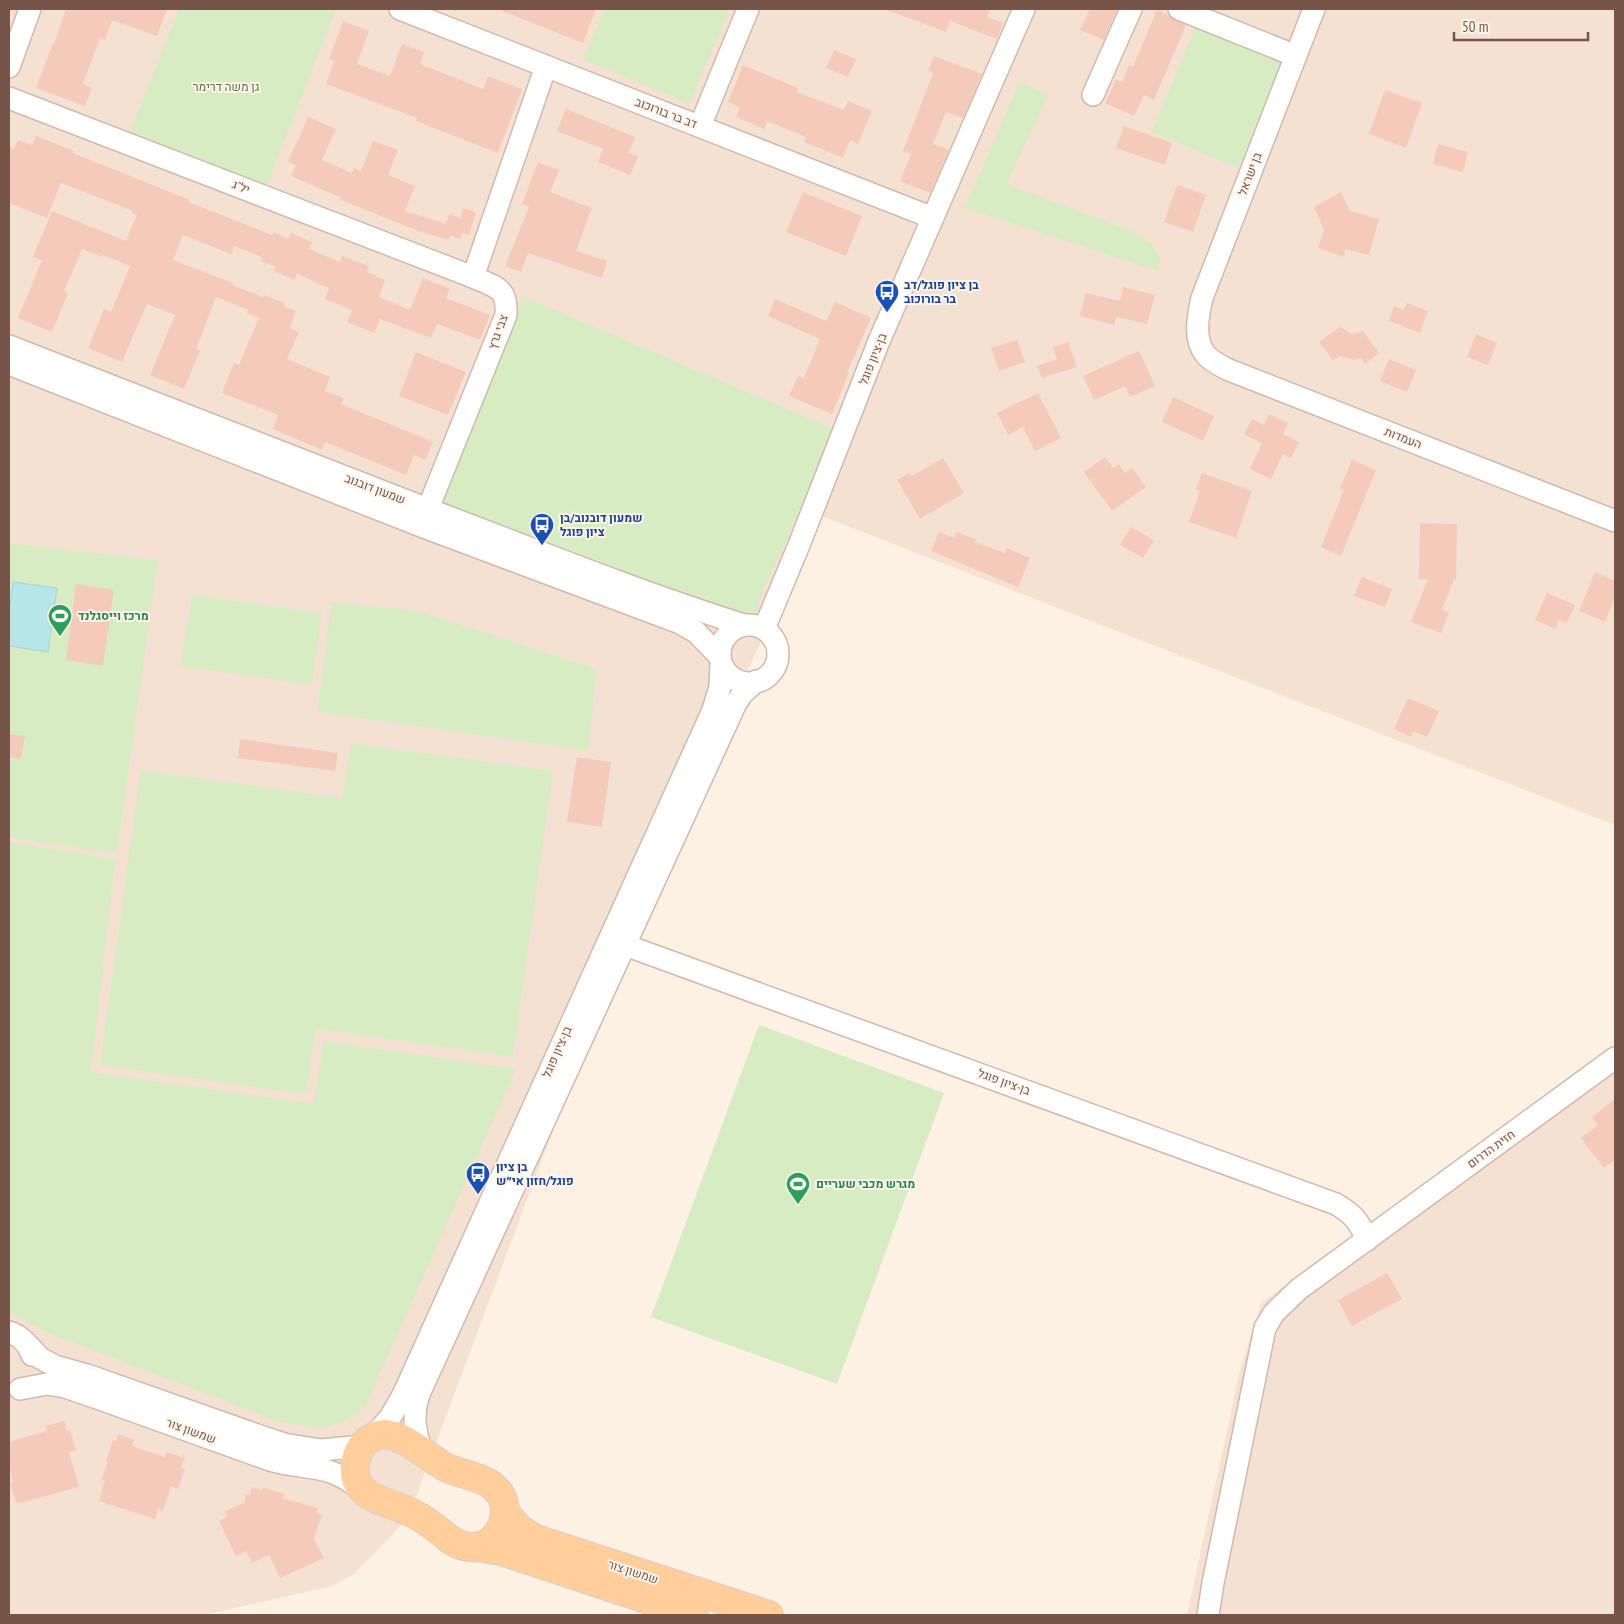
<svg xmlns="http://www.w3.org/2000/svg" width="1624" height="1624" viewBox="0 0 1624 1624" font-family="'PT Sans Narrow',Heebo,sans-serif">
<rect width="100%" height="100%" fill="#fdf1e4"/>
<path fill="#f5e1d2" d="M9,9H1615V825L819,515L625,938L408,1518L354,1574L332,1586L204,1615H9Z
M1615,1047V1615H1187L1240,1370L1261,1303Z"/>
<path fill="#d7ecc2" d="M179,9H336L265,190L128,137Z
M605,9H730L689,104L583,59Z
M1196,26L1282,62L1241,169L1152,132Z
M1020,81L1048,95L1007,184L1129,230L1151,243L1160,257L1158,271L965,208Z
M524,297L836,430L759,601L756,618L738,622L442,507Z
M9,543L158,560L117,853L9,838Z
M192,595L322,613L312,685L181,666Z
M332,602L415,610L597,669L588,751L317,712Z
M351,743L553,771L513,1057L316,1029L306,1094L100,1065L141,770L342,798Z
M9,842L115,859L91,1072L313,1104L324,1041L516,1069L365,1407L345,1421L322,1428L280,1422L46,1332L9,1311Z
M759,1025L944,1093L837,1384L651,1317Z"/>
<path fill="#b7e6e8" stroke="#9dd8da" d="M13,582L57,588L48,652L9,646V612Z"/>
<path fill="#f4cbba" d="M66,9H167L157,36L112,20L105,40L100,38L83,84L92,88L85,106L36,88L53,43L54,44Z
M497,9H596L583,43Z
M888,9H990L987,17L1003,23L997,39L950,21L946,32L887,10Z
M1090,9H1117L1104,40L1080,30Z
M1157,10L1186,25L1154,100L1144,95L1134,116L1105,103L1116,79L1122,82L1129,65L1133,67Z
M343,21L369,31L357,64L390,76L402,44L424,52L420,64L483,89L488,76L522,89L498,153L416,121L417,118L326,84L334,61L329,59Z
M834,50L856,59L848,77L826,68Z
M934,56L982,74L963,118L946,112L933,144L949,150L930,193L900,181L911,154L903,151L933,73L928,71Z
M743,65L798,88L797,92L844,110L848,101L872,111L858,144L850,140L843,158L804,142L806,137L767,121L764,129L736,117L740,108L728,102Z
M1385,90L1422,103L1406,148L1369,134Z
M566,109L635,137L629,153L638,156L630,175L598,162L603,149L557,131Z
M308,117L336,129L322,160L352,173L354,168L361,171L373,141L398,150L388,175L415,186L405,211L446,224L449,214L460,218L463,208L476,212L469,235L462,233L460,239L450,236L448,240L418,231L341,200V198L291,176L296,165L288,162Z
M1124,126L1172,143L1165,165L1116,148Z
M36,136L74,151L73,153L190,200L189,202L272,235L274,232L288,239L291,233L312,242L309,249L340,262L342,256L369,266L367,272L385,280L379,297L410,310L423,278L450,289L446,298L490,315L480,340L437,324L431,338L380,319L374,333L347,322L352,310L325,299L329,288L297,274L295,280L274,271L276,267L261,261L262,257L234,246L231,254L183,235L173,260L233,283L232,285L263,297L264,295L285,303L284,306L296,311L290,328L299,332L287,359L330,377L325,391L344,398L341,404L433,442L425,460L414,455L406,475L325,442L322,450L273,429L278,415L222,393L234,363L239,365L259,318L247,313L248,310L216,297L196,349L200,351L184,389L150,375L175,315L147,304L122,362L88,348L104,309L111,312L130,266L103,255L102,257L82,249L64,291L68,293L52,332L18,318L42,260L33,257L52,211L126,241L137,215L132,213L133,211L61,183L47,218L9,203V147L14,149L18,140L32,145Z
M1438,144L1468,152L1463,172L1433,164Z
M538,162L559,170L550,192L592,208L576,251L607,261L602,278L528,253L521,272L505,266L529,207L522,204Z
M1177,185L1206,195L1193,232L1164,222Z
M803,192L862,216L846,256L786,232Z
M1341,192L1350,211L1379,219L1369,255L1345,249L1344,257L1318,248L1324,230L1314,207Z
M1123,287L1155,295L1147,324L1116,317L1114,325L1080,316L1086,293L1120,301Z
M775,299L826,321L835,302L871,318L847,373H849L832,414L789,396L798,376L804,378L820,339L768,316Z
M1407,303L1428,311L1420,333L1389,321L1394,306L1404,310Z
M1340,327L1352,334L1363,331L1379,353L1365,364L1361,358L1354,360L1340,356L1333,360L1319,342Z
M1476,334L1497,343L1488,365L1467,357Z
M1017,340L1025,362L999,371L991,348Z
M1068,342L1077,367L1042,378L1037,366L1057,359L1053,347Z
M1139,351L1155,386L1130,397L1125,386L1094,400L1083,376Z
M416,352L466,372L448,415L399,396Z
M1389,359L1416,370L1407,392L1380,381Z
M1038,393L1061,438L1035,451L1023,427L1008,435L997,413Z
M1173,397L1214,416L1203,441L1162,422Z
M1269,414L1288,423L1283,434L1299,442L1291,458L1283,454L1271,479L1250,469L1262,443L1244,434L1252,419L1264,425Z
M1105,457L1113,468L1119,464L1125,473L1132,468L1146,487L1112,511L1084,472Z
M943,458L964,493L920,519L897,480L910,473L912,476Z
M1352,460L1376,470L1341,556L1321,547L1344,490L1340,488Z
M1202,473L1252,491L1236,538L1189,522L1200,491L1196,489Z
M1420,523L1457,524L1456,580L1454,579L1442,610L1449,612L1441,633L1411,622L1428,579H1419Z
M1131,527L1154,540L1143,558L1120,545Z
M939,532L954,538L956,532L976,539L975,542L1005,553L1007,548L1030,558L1018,587L931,551Z
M1595,572L1615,581V597L1605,622L1579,611Z
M1362,577L1392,589L1385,607L1354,596Z
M76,584L114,590L103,666L66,660Z
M1547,593L1575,605L1567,623L1559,620L1555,629L1535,620Z
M1408,698L1439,711L1427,737L1413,731L1411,737L1394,729Z
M9,734L25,736L21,759L9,757Z
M240,739L338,753L335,771L238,758Z
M577,757L611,762L602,827L567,822Z
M1615,1099V1160L1604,1168L1581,1138L1598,1125L1592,1117Z
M1387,1273L1402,1299L1352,1326L1338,1300Z
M64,1421L67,1431L70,1430L76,1450L69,1452L79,1487L17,1504L10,1483L13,1482L9,1465V1442L47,1431L46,1426Z
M118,1434L134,1440L132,1446L165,1457L167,1452L185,1458L181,1468L185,1469L178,1489L171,1486L163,1511L158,1509L155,1519L99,1501L105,1480L101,1481L108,1461H106L113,1440L116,1441Z
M252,1487L262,1490L263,1487L284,1494L282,1498L318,1508L317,1513L322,1515L314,1538L324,1558L280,1578L269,1555L252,1563L246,1551L236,1556L219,1521L227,1517L225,1511L244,1503L246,1494L250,1495Z"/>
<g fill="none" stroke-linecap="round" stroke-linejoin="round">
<defs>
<path id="minor" d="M400,9L933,218
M1179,9L1296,56
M1314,9L1202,298C1198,315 1193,340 1206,355C1212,362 1221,366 1229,370L1615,521
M9,67L30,9
M1093,95L1131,9
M9,98L473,277
M700,126L748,9
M9,346C147,401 286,454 425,508C531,548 636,591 744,625
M9,364L421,526L680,623L696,632L720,657
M423,521L506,315C508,287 495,287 473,277L546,66
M720 654a29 29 0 1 1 58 0a29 29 0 1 1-58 0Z
M764,629L799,545L879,341L1024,9
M625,945L1336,1204C1353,1214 1359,1221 1367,1240
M9,1332C21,1336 28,1343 32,1355
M26,1343L40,1358L55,1366L87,1375L260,1436L284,1444L321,1450L362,1446
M20,1389L47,1384L65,1387L100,1399L270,1460C289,1466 309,1466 328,1471C340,1475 350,1481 360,1488
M375,1435L391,1416L403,1395L713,710L720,687L721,662
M422,1452C415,1432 412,1415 419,1394L736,703L742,694L756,681
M1208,1615L1213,1583L1265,1328L1274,1313L1299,1289L1615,1058"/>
<path id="major" d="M384,1434C409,1437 426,1457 447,1468C461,1474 478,1476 490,1484C495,1488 500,1492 502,1498C511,1518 497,1545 475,1547C465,1548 454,1543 447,1537C436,1528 425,1519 412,1513C385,1499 345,1499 357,1456C361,1443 371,1436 384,1434Z
M505,1513L521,1530L536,1539L769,1615
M475,1547L501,1551L694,1615"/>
</defs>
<use href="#minor" stroke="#d1b9ac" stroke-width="24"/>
<use href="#major" stroke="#d9cfcc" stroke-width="30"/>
<use href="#minor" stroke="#fff" stroke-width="21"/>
<use href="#major" stroke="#ffce9a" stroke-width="28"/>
</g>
<defs>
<symbol id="bus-pin" viewBox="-11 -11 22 30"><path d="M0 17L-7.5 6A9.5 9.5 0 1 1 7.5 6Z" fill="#1a4fb4" stroke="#fff5eb"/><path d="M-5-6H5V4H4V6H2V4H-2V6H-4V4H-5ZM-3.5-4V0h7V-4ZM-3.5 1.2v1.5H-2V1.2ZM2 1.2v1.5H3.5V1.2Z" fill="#fff"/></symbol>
<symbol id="stadium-pin" viewBox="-11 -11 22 30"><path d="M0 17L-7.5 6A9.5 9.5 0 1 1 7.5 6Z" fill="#2e9e5b" stroke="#fff5eb"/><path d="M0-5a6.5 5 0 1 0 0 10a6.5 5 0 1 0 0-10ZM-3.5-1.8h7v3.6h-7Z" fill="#fff"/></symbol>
</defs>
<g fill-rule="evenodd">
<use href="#bus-pin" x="873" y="278" width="28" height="38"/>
<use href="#bus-pin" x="528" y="511" width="28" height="38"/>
<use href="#stadium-pin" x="46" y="602" width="28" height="38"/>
<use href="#bus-pin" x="464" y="1160" width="28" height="38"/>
<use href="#stadium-pin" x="784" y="1170" width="28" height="38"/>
</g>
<g text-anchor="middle" stroke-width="4" stroke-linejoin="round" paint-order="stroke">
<g font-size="12" fill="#55783d" stroke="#fff5eb">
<text x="226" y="91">גן משה דרימר</text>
</g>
<g font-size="12" fill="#775448" stroke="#fff5eb">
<text transform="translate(666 113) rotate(21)" y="4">דב בר בורוכוב</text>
<text transform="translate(1250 174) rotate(-69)" y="4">בן ישראל</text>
<text transform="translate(241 187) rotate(21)" y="4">יל"ג</text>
<text transform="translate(498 332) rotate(-70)" y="4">צבי גרץ</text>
<text transform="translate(873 359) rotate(-68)" y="4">בן-ציון פוגל</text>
<text transform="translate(1403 438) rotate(21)" y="4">העמדות</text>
<text transform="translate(375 489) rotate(21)" y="4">שמעון דובנוב</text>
<text transform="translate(557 1052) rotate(-66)" y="4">בן-ציון פוגל</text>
<text transform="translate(1004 1082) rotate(20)" y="4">בן-ציון פוגל</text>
<text transform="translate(1491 1149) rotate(-36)" y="4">חזית הדרום</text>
<text transform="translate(191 1431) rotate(20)" y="4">שמשון צור</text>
<text transform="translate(633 1572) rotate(18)" y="4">שמשון צור</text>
</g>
<g font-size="12" font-weight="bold" fill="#164399" stroke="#fff5eb" text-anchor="start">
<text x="904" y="289">בן ציון פוגל/דב<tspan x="904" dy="14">בר בורוכוב</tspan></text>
<text x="560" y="522">שמעון דובנוב/בן<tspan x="560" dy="14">ציון פוגל</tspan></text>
<text x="496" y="1171">בן ציון<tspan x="496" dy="14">פוגל/חזון אי״ש</tspan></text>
</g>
<g font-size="12" font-weight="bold" fill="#27864d" stroke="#fff5eb" text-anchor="start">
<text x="78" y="620">מרכז וייסגלנד</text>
<text x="816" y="1188">מגרש מכבי שעריים</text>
</g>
</g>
<rect width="1624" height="1624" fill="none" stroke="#775448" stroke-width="20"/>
<path d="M1454 32v8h134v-8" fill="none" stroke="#775448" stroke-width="2.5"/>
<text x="1462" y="32" font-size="15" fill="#775448" stroke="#fff5eb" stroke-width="4" paint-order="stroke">50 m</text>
</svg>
